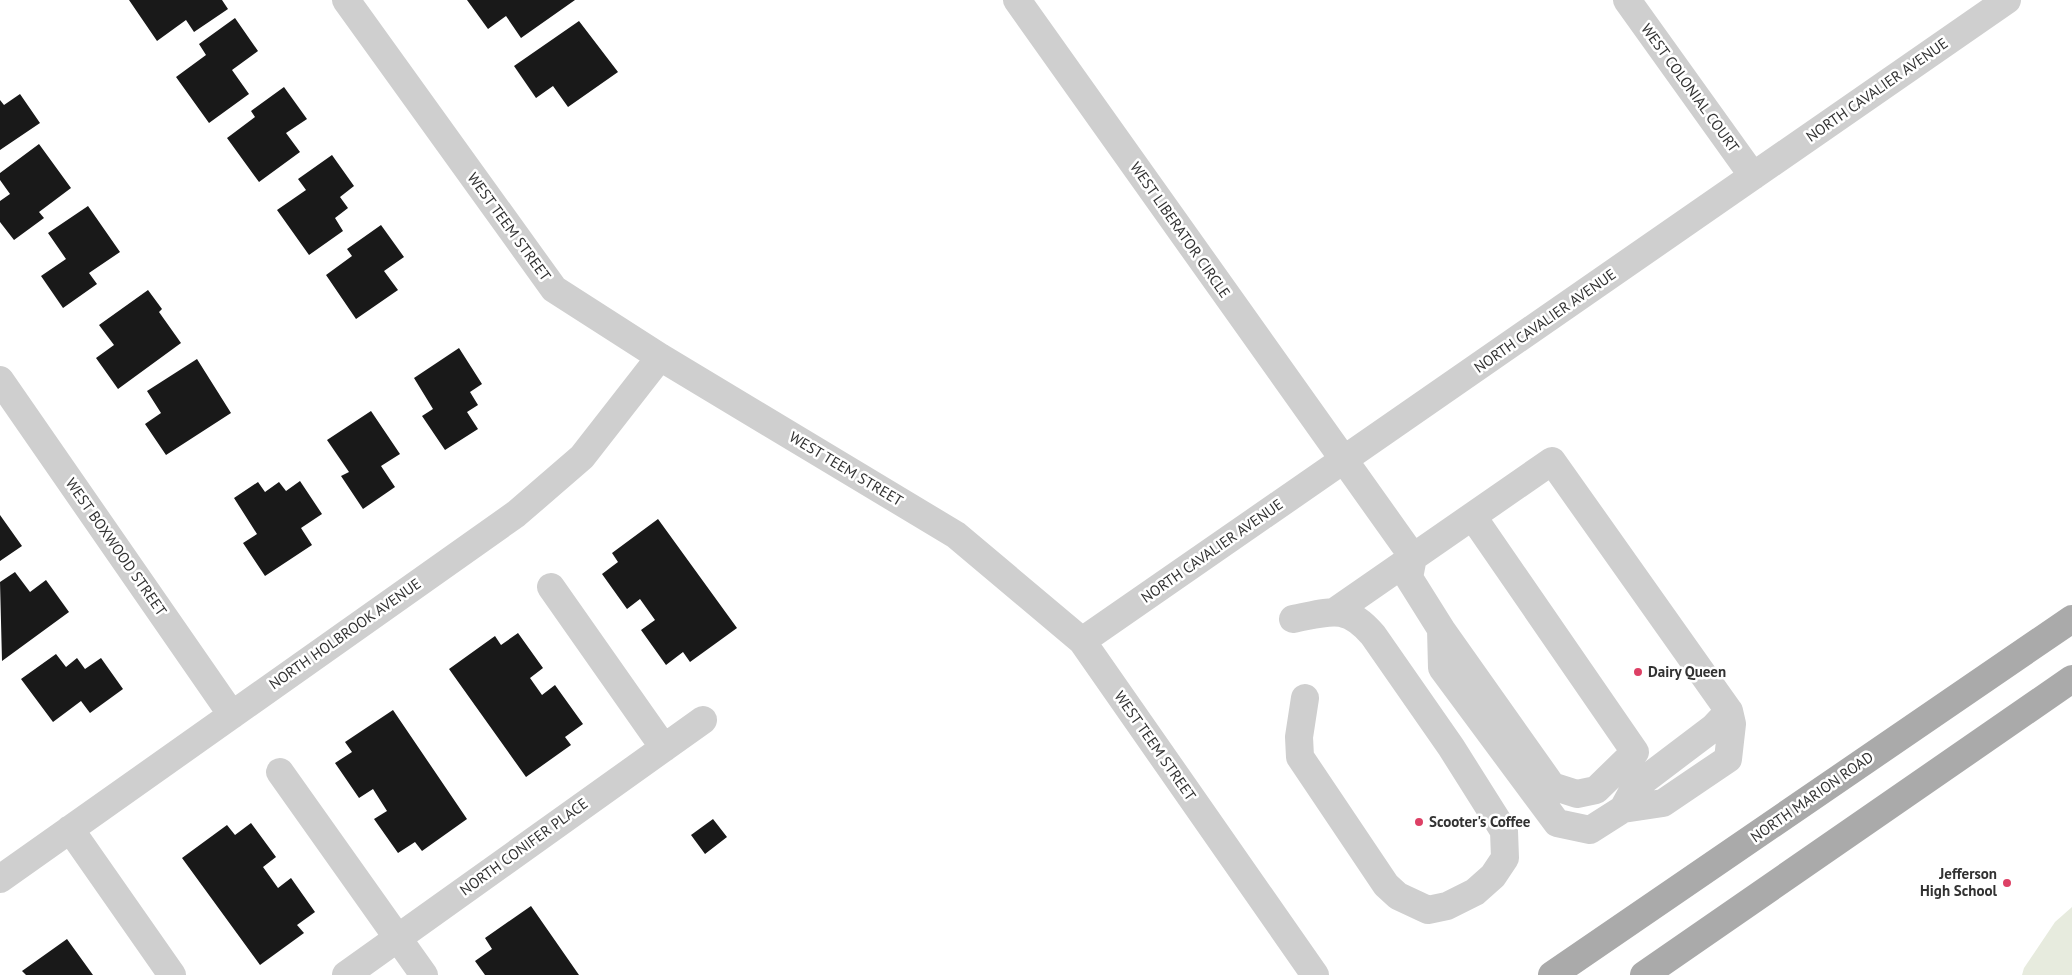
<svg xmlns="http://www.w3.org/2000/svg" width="2072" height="975" viewBox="0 0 2072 975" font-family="'PT Sans',sans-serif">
<rect width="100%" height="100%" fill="#fff"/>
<path fill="#e7ebde" d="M2072,907V975H2022L2024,968L2055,922Z"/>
<path fill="#191919" d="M129,0H222L228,9L194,32L186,20L157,41Z
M467,0H575L521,38L506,16L488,29Z
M235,18L258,51L232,70L249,94L209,123L176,77L206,55L199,44Z
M579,21L618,72L568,107L553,86L536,98L514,66Z
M284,87L307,119L286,133L300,152L259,182L227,138L255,117L251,111Z
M20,94L40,123L0,150V100L4,105Z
M39,144L71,188L39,212L44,218L14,240L0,222V201L10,194L0,180V173Z
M332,155L354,186L340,197L348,208L335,218L343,231L309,255L277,210L306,190L298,179Z
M88,206L120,252L89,273L97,284L63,308L41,276L66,259L48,233Z
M381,225L404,257L384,271L398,290L356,319L326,275L352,256L347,249Z
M148,290L162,309L159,312L181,343L118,389L96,358L114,345L99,325Z
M459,348L482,384L470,392L478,405L467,412L478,429L445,450L422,416L433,409L414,378Z
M197,359L231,413L166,455L145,424L161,413L147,391Z
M371,411L400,454L381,466L395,487L363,509L341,476L349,472L327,440Z
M300,481L322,514L301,528L312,545L265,576L243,543L257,534L234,498L258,482L265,492L279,482L286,491Z
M0,515L22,546L0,561Z
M658,519L737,628L690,662L683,652L666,665L641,630L655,620L640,599L627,609L602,574L618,562L612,553Z
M15,572L30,592L46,580L69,612L2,661L0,582Z
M518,633L543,668L530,678L542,695L555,685L583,724L565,737L571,745L526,777L449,669L495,636L501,645Z
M56,654L66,667L77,658L85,669L101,658L123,689L90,713L81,701L53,722L21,679Z
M393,710L467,819L422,851L415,842L398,853L374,819L387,811L373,789L359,798L335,763L352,752L345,742Z
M713,819L727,837L705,854L691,835Z
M251,823L276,857L263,867L278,888L291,878L315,912L297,925L304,933L260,965L182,858L227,825L235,835Z
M531,906L579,975H485L475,961L492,949L485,938Z
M67,939L93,975H26L22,971Z"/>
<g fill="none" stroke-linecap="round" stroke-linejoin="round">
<path stroke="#cfcfcf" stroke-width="28" d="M346,0L554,289L660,357L956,535L1082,641L1315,975
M1017,0L1413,557L1409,578L1441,629L1552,786L1577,794L1596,790L1635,752L1473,517
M1627,0L1753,176
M0,380L232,715
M551,587L664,748
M1337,610L1552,461L1729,711L1732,724L1728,759L1663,803L1623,809L1590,830L1557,823L1442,668L1441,629
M1293,619C1329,612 1346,603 1373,635L1451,747L1504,831L1505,858L1493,876L1475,892L1447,906L1428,910L1398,896L1386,885L1300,757L1299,737L1305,698
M1082,641L2007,0
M280,772L424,975
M1623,809L1635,787L1713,728L1729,711
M70,829L172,975
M0,879L516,514L582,457L660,357
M346,975L703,720"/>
<path stroke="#aaa" stroke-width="28" d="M1552,975L2072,619
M1644,975L2072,679"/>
</g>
<g fill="#dd4065" stroke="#fff" stroke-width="2">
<circle cx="1638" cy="672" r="5"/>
<circle cx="1419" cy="822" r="5"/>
<circle cx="2007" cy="883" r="5"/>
</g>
<g text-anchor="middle" stroke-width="5" stroke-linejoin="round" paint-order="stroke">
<g font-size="15" fill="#323232" stroke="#fff">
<text transform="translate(1690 88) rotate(54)" y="5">WEST COLONIAL COURT</text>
<text transform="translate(1877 90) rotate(-35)" y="5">NORTH CAVALIER AVENUE</text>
<text transform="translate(509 227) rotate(54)" y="5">WEST TEEM STREET</text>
<text transform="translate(1180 230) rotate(55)" y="5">WEST LIBERATOR CIRCLE</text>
<text transform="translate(1545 321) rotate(-35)" y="5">NORTH CAVALIER AVENUE</text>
<text transform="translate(846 469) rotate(31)" y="5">WEST TEEM STREET</text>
<text transform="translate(116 547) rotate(55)" y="5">WEST BOXWOOD STREET</text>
<text transform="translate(1212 551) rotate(-35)" y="5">NORTH CAVALIER AVENUE</text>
<text transform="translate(345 634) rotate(-35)" y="5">NORTH HOLBROOK AVENUE</text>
<text transform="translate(1155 746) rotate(55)" y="5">WEST TEEM STREET</text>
<text transform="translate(1812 797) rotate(-35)" y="5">NORTH MARION ROAD</text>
<text transform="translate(524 847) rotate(-36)" y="5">NORTH CONIFER PLACE</text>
</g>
<g font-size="15" font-weight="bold" fill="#323232" stroke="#fff" text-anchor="start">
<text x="1648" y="677">Dairy Queen</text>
<text x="1429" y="827">Scooter's Coffee</text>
<text x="1997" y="879" text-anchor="end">Jefferson<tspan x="1997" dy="17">High School</tspan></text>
</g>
</g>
</svg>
